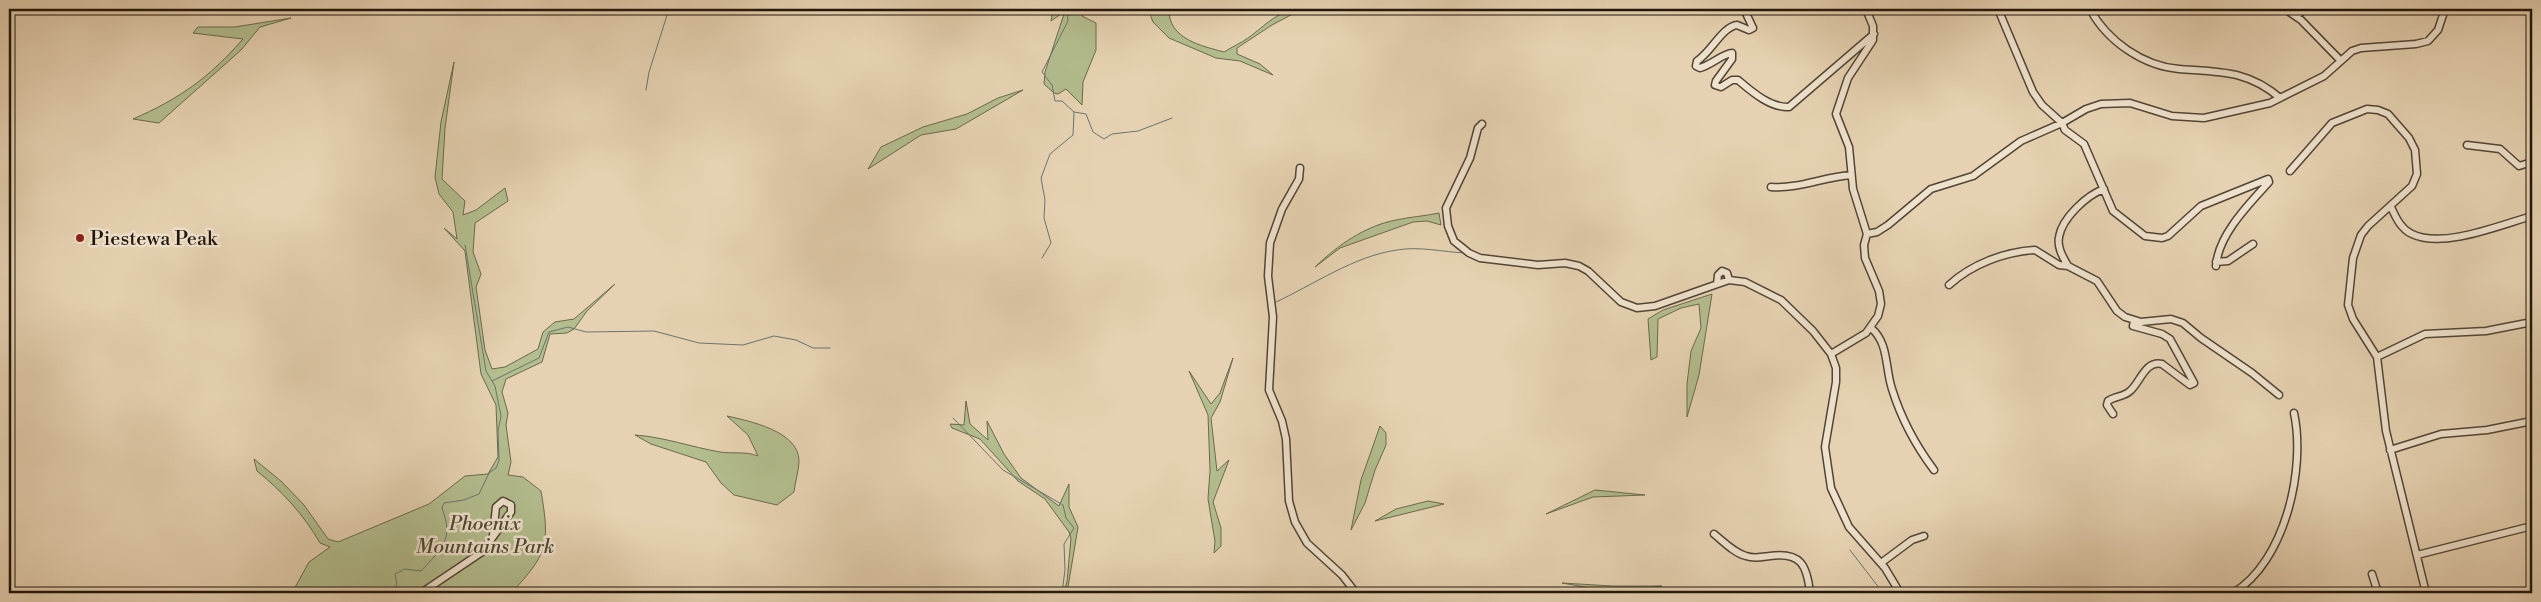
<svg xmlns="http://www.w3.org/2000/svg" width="2541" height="602" viewBox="0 0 2541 602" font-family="'Libre Bodoni',serif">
<rect width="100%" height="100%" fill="#e6d2b2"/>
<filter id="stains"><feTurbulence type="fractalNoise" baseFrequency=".004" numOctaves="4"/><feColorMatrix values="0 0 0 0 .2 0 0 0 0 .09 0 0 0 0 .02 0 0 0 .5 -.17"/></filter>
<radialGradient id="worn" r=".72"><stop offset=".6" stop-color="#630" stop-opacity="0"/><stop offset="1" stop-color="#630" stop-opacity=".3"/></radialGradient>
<path fill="#b3bd8e" stroke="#6a6a4d" d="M480,9H517C503,17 495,16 480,9Z
M1053,9H1083L1082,16L1096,23V50L1083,82L1082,105L1066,89L1058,94L1054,93L1044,84L1045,72L1065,11L1051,21Z
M1148,9H1169C1168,39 1202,46 1224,52C1232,47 1241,43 1248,38C1266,25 1279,9 1302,9L1272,25L1237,48V54L1260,64L1273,75L1240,61L1216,58L1169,38L1153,22Z
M291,18L260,27L241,50L159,123L133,119C179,99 209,78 243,39L193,33L198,27H235Z
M454,62L445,128L442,179L465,201L463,215L476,210L505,188L508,201L475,223L473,252L481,274L476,287L485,350L492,369L505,367L538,349L543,332L555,322L574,319L615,284L587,311L574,329L567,333L550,334L542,362L506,379L502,392L508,413L506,425L511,462L508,475L523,477L541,491C550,544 548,554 511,593H292L309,562L330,547L320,543C304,515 282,491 257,471L254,459L282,482L304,505L328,539L338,542L429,504L465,476L488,474L498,457L496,405L481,374L465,251L444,228L457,239L453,212L439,194L435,177L441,122Z
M1023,90L956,129L921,135L868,169L881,147L923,127L967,114L998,98Z
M1439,213L1441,225L1427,221L1413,222L1340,248L1315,267C1338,245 1365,226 1396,220C1410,217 1425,216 1439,213Z
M1712,294L1699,375L1687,417V384L1691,351L1701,328L1699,304L1681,308L1658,319L1657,357L1651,360L1648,319L1663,310Z
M1233,358L1220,402L1211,418L1217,471L1229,460L1213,502L1221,528V546L1214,553L1215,541L1208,499L1210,470L1208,415L1189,371L1211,404L1220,393Z
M966,401L970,424L988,440L987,421L1004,454L1021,478L1059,506L1069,484V507L1078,527L1067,593H1063L1067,582L1071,538L1069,532L1045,499L1018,481L980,439L952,428L950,424L964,425Z
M727,416C749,421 799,431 799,461C799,470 795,482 794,492L777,505L734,495L721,483L706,462L651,444L635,435C664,437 691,447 720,452C732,454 746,451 758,456L748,435Z
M1380,426L1386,433V445L1375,470L1365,503L1351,530L1361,480Z
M1595,490L1645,495L1593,497L1546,514Z
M1428,501L1444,504L1375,521L1396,509Z
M1562,583L1612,586H1662L1613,592Z"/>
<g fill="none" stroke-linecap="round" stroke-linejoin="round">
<path stroke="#687670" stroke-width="1" d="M492,9L501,13L511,9
M646,90L649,72L669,9
M1074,112L1086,114L1093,132L1104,139L1112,134L1138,131L1172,118
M1042,258L1051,243L1044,218L1045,200L1041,178L1050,154L1073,135L1074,112L1062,101H1055L1052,85L1042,72L1068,21L1067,9
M1274,303C1313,285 1354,256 1397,250C1419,246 1443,252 1465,253
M492,381L539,358L549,332L568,327L586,332L654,331L699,343L743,345L774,336L796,340L813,348H830
M9,417V416
M953,418L1003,470L1063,505L1066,518L1074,528L1064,544L1065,570L1062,593
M1850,550L1883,593
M388,593L397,585L395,574L405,569L421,571C442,548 454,540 442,508L444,503L464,500L479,494L489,473L496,468L499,461L498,431L501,416L495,386L486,371L465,245"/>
<defs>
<path id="minor" d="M1744,9L1753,28L1749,30L1737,25C1722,27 1712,51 1697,61L1696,66L1700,68C1711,65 1724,53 1732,53V59L1716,81L1715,85L1721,87L1732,80H1738C1751,91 1770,108 1789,107L1874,34
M1998,9L2033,92L2042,105L2062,123L2065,130L2084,144L2113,211L2145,236L2162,238L2168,236L2201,206L2268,179L2269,182C2249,204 2218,235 2216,266
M2090,9C2107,41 2143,66 2179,69C2219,72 2248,70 2280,98
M2285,9L2301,20L2340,60
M2297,16L2304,9
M1482,124L1478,128L1470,158L1446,208L1448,226L1454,241L1469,253L1480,258L1538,265L1565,263L1579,266L1588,271L1621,302L1637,308L1655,306L1729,280L1745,282L1781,300L1813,331L1831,354L1836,368V382L1825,447L1831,488L1849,527L1885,568L1900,593
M2467,145L2500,149L2519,166L2532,162
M1300,168L1299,179L1282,209L1270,243L1268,276L1273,317L1269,390L1282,421L1286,439L1289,501L1295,522L1307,543L1342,575L1356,593
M2290,171L2332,123L2367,109L2378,110L2388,114L2409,138L2415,150L2417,174L2412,186L2368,226L2361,235L2353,258L2348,305L2353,319L2377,357L2386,431L2426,593
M1771,187C1799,189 1823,177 1851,175
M2391,207C2396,218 2401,229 2412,234C2443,249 2500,225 2532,216
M1867,234L1877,232L1888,225L1931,189L1973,176L2021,141L2062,123L2086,109L2101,104L2130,103L2172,116L2204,118L2270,103L2324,76L2352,51L2361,48L2416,44L2428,41L2438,30L2445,9
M2216,262L2228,261L2253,244
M2068,266C2063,257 2057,248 2059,237C2062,218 2087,195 2104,189
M1717,284L1718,275L1722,271L1727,273L1729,280
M1949,285C1972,264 2004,252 2035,250L2059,265L2068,266L2097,281L2117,311L2125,317L2141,322L2171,319L2183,323L2201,338L2252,373L2279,395
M1871,328C1889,343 1885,368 1892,389C1901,418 1916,446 1934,470
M1831,354L1866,333L1878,316L1881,304L1879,291L1865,258L1864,245L1867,234L1853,189L1849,147L1836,114L1848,78L1873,40V26L1866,9
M2377,357L2425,334L2486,331L2532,322
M2113,414L2107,405L2108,401C2115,396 2124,397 2130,391C2140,383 2145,360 2162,364L2190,385L2194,383L2170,339L2162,334L2133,326L2134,321
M2390,450L2441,434L2487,430L2532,421
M1714,534C1724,542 1734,553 1746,556C1754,559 1762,557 1770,556C1801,552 1807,565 1810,593
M2417,555L2532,526
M1881,563L1912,540L1924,536
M2372,574L2378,593
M421,593L482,552L511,512V505L503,501L496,507L493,535
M2233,593C2285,562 2306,469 2294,413"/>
</defs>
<use href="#minor" stroke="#524536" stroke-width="9"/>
<use href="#minor" stroke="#efe2cd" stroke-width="6"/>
</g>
<circle fill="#8f2418" stroke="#efe2cd" stroke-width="2" cx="80" cy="238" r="5"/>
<g text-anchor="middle" stroke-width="5" stroke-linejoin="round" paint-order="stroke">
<g font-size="20" fill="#21160c" stroke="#efe2cd" text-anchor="start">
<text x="90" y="245">Piestewa Peak</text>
</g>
<g font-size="20" font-style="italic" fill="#4d4833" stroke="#efe2cd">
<text x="485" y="530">Phoenix<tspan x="485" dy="23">Mountains Park</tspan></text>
</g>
</g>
<rect width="2541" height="602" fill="none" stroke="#e6d2b2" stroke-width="30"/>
<rect x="10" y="10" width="2521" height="582" fill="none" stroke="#21160c" stroke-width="2.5"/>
<rect x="15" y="15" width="2511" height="572" fill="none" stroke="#21160c"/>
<rect width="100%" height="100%" filter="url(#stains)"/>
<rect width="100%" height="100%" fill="url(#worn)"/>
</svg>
